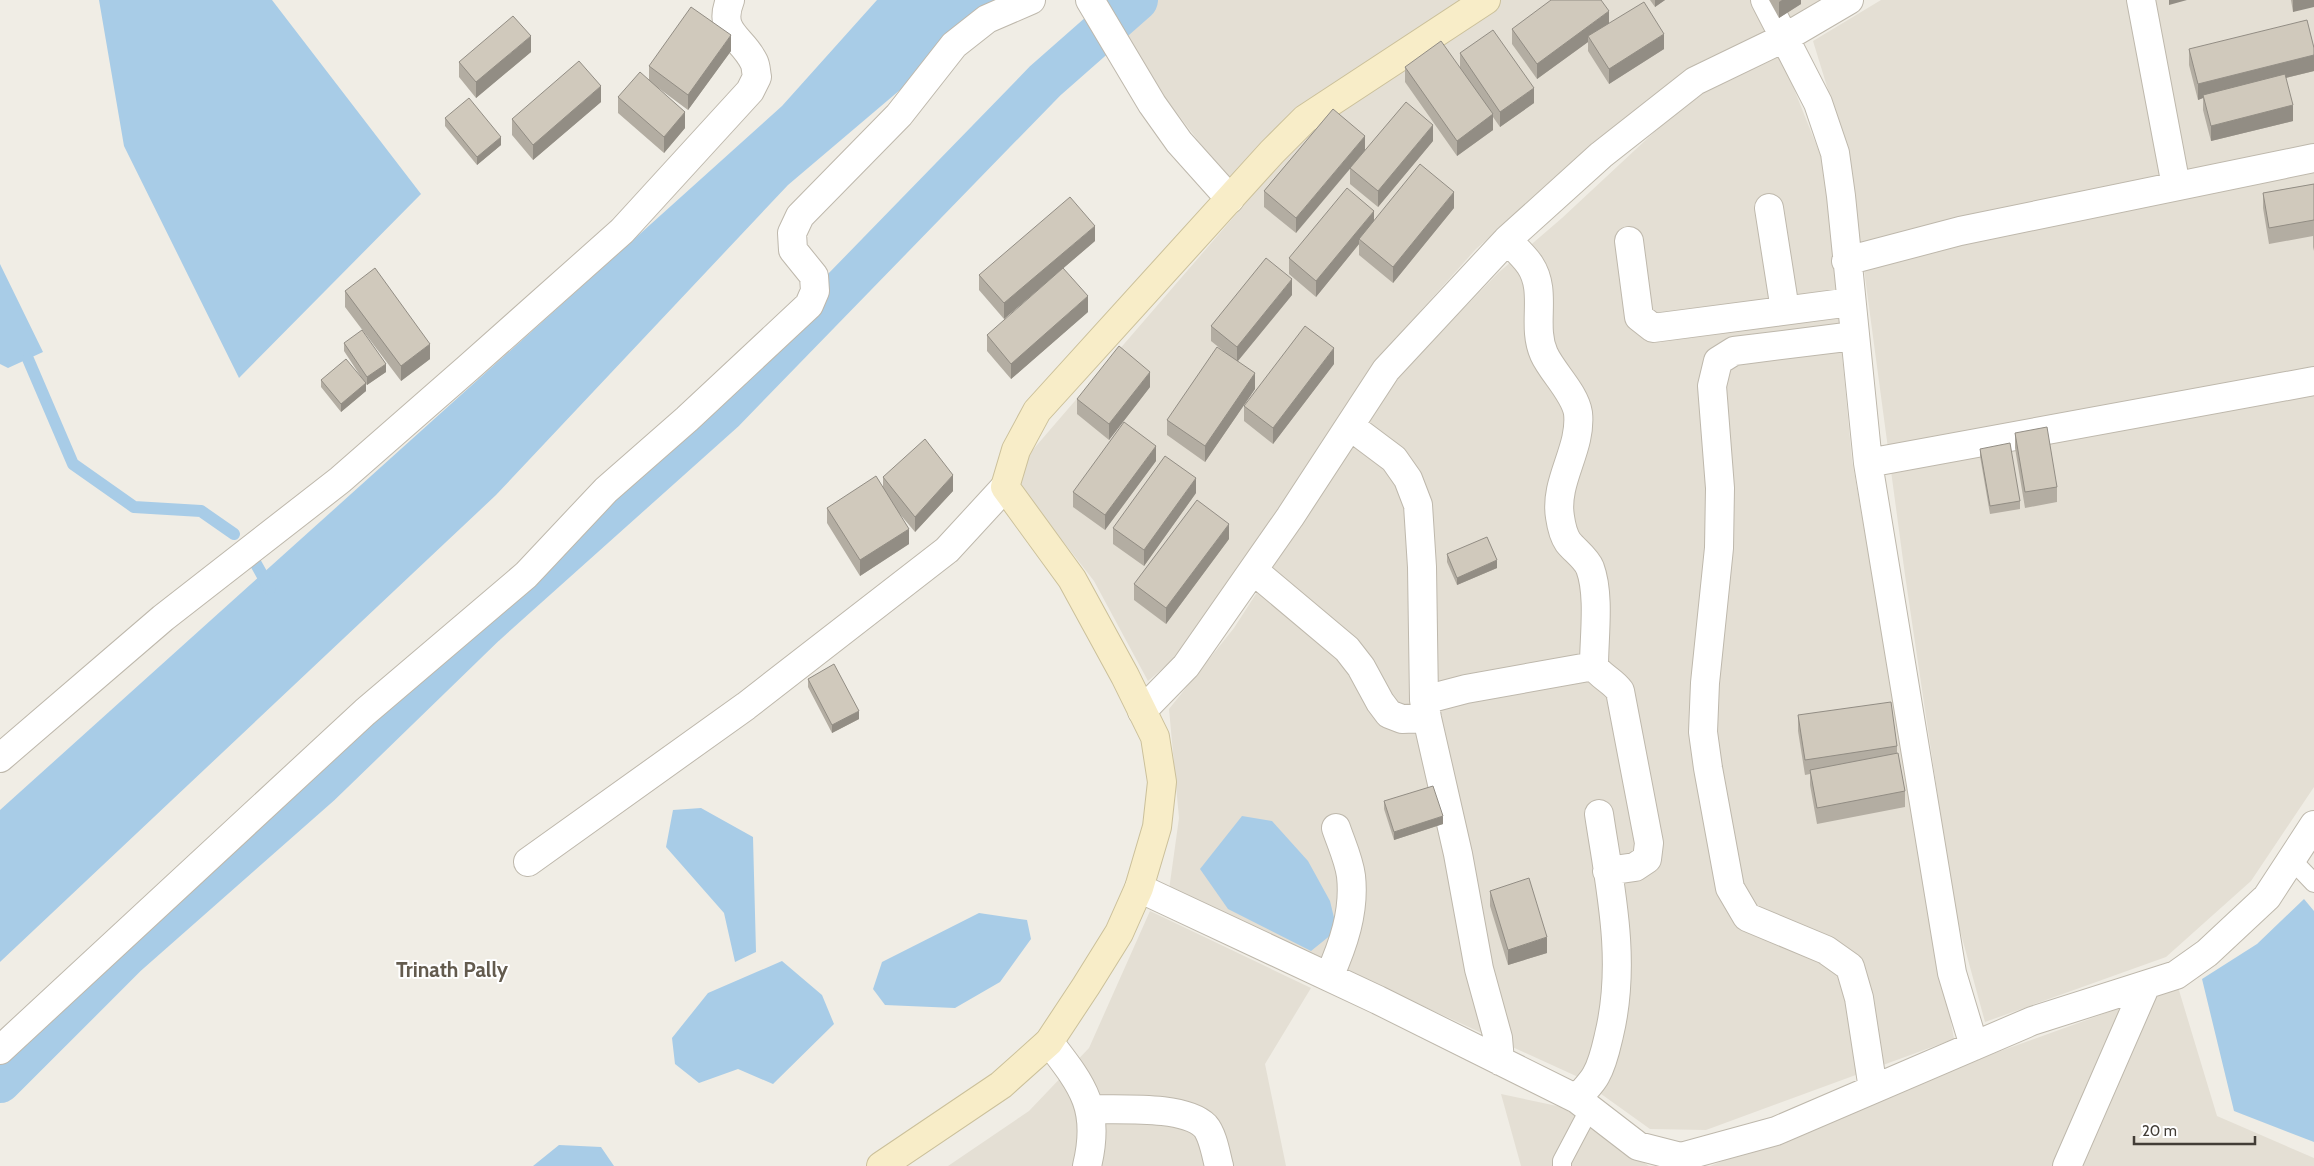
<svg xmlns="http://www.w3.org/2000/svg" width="2314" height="1166" viewBox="0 0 2314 1166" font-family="Cabin,sans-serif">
<rect width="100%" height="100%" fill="#f0ede5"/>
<path fill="#e4dfd4" d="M1108,0H1826L1578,161L1476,249L1373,364L1270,527L1182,652L1148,681L1094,581L1019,485L1030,453L1244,205L1215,163L1145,71Z
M1881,0H2314V787L2251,881L2166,957L1985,1022L1955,912L1905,575L1849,158L1813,41Z
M1780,54L1824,164L1852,460L1954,1039L1706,1130L1650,1129L1576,1076L1169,890L1179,818L1169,709L1234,628L1392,383L1498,273L1562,218L1693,96Z
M1150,911L1311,988L1265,1064L1286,1166H948L1029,1111L1089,1048Z
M2178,987L2217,1116L2314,1158V1166H1710L1995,1053Z
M1501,1094L1562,1107L1649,1166H1521Z"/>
<path fill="#a8cce7" d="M99,0H272L421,194L239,378L124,146Z
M877,0H1006L788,185L496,495L0,962V810L782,106Z
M0,264L43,352L8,368L0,364Z
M701,808L753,837L756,952L735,962L724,913L666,847L673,810Z
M1242,816L1272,821L1308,861L1330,901L1337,930L1311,951L1228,909L1200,869Z
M2304,899L2314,911V1142L2234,1111L2202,979L2257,944Z
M979,913L1027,920L1031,939L1000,982L955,1008L885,1005L873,989L882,962Z
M782,961L822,995L834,1024L773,1084L738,1069L699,1083L675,1064L672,1038L708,993Z
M559,1145L601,1147L614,1166H533Z"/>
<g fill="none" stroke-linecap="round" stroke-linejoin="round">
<path stroke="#a8cce7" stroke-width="12" d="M28,359L73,464L134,507L201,511L234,534
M256,564L270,589"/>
<path stroke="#a8cce7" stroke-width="42" d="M0,1082L127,955L321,784L485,625L724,411L1045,81L1137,0"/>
<defs>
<path id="lane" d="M2291,859L2314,883
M1562,1166V1161L1590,1108"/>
<path id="street" d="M1090,0L1152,104L1179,142L1230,199
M1765,0L1818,103L1835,153L1841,196L1868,463L1952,973L1974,1046
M2141,0L2176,186
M1769,208L1785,310
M1507,240C1515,248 1524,256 1530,265C1548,292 1531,325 1544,354C1552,372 1575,393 1578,413C1582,449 1554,481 1560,517C1561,524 1564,536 1568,542C1574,550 1586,558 1590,568C1600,595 1594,637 1594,666C1601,677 1612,680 1620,691L1649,843L1647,859L1635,867L1607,871
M1629,241L1639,317L1653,328L1851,302
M1846,261L1960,231L2314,158
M1854,336L1734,351L1718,361L1712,386L1720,488L1719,548L1705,683L1703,732L1708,768L1730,888L1747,917L1826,950L1850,967L1859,998L1873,1089
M1350,426L1394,459L1408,479L1418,505L1422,567L1424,700L1427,718L1458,854L1479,969L1498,1038L1500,1061
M1868,463L2314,381
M1253,570L1347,649L1361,667L1380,702L1389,714L1402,719L1427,718
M1424,700L1466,689L1594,666
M1142,711L1186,666L1290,517L1386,370L1507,240L1601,155L1695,81L1786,37L1849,0
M0,758L163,618L340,480L468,368L622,231L750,91L757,77C756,72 756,66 754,62C742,37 717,33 730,0
M528,862L746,706L947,550L1005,487
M1139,888L1378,1000L1577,1099L1638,1146L1681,1157L1776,1131L2032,1021L2176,975L2207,953L2267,897L2314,825
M1329,977C1343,945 1355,912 1351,876C1349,860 1341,843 1336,828
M1049,1042C1083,1086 1101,1108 1087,1166
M0,1050L365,712L526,575L606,490L687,419L809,305L815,291L814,276L793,250L792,233L800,216L899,115L954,45L987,19L1031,0
M1577,1099C1583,1091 1592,1083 1596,1075C1603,1063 1606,1048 1609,1035C1627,961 1610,887 1599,814
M1091,1109C1119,1110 1184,1105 1205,1126C1213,1135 1216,1155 1219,1166
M2067,1166L2146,985"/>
<path id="secondary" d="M881,1166L1001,1085L1049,1042L1086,986L1119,933L1139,888L1157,827L1162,782L1155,737L1125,676L1072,579L1005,487L1016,450L1037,411L1272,152L1305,119L1486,0"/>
</defs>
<use href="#lane" stroke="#beb8ac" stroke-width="20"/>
<use href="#street" stroke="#beb8ac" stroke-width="30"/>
<use href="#secondary" stroke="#cbc09a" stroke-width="30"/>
<use href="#lane" stroke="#fff" stroke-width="18"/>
<use href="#street" stroke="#fff" stroke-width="28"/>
<use href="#secondary" stroke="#f8edc8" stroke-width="28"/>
</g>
<path fill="#b3ada2" d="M1650,0H1665L1655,7Z
M1769,0H1801V4L1779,18Z
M2291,0H2314L2293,12Z
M1609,23L1664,49L1609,84L1588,51V42L1537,79L1512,44V29Z
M2314,48V71L2286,78L2293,121L2211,141L2203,110V98L2198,100L2189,65V49Z
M731,51L688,110L657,87L685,128L664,153L618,113V97L649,80V66Z
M531,52L476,98L459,77V62Z
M1460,53L1534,103L1500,127L1493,117V130L1457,156L1405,82V67L1460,68Z
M601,102L533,160L512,135V119Z
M1333,109L1296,233L1264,207V191Z
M445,118L501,145L477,165L445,126Z
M1433,141L1378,207L1350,184V168Z
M2314,184V251L2313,247V236L2269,244L2263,208V193Z
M1454,208L1393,283L1359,255V244L1316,297L1289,274V258L1374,221Z
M1095,241L1004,319L979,290V275Z
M345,291L430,359L401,381L345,307Z
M1292,295L1238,361L1255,389L1205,462L1167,435V420L1226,353L1211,341V326Z
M1088,312L1011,379L987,351V335Z
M344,343L386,372L367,385L366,384V391L341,412L321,387V380H363L344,351Z
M1334,364L1273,444L1244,421V406Z
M1150,387L1109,440L1077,414V399Z
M2015,433L2057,487V502L2025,508L2015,448Z
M1980,449L2020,501V509L1990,514L1980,456Z
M1156,461L1105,530L1073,507V492Z
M883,477L953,491L915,532L899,513L909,544L860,576L827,523V508L883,487Z
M1196,493L1144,566L1113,544V528Z
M1229,539L1166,624L1134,600V584Z
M1447,554L1497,568L1457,585L1447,562Z
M808,679L859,719L832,733L808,687Z
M1798,715L1897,746V754L1905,791V807L1817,824L1810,785V774L1805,775L1798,731Z
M1384,801L1443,824L1394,840L1384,809Z
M1490,891L1547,953L1508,965L1490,906Z"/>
<path fill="#928d84" d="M1655,0H1665L1655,7Z
M1782,0H1801V4L1779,18V2Z
M2169,0H2187L2169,5Z
M2293,0H2314V7L2293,12Z
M1609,11V26L1588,36V42L1537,79V64Z
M1664,34V49L1609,84V69Z
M731,35V51L688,110V95Z
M531,36V52L476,98V82Z
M2314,55V71L2204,98L2203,95V98L2198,100V84Z
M601,86V102L533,160V145Z
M1534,88V103L1500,127V112Z
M2293,105V121L2211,141V126Z
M685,112V128L664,153V137Z
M1493,114V130L1457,156V141Z
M1433,125V141L1378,207V191Z
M1365,136V151L1296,233V218Z
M501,137V145L477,165V157Z
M1454,192V208L1393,283V267Z
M1374,211V226L1359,239V244L1316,297V281Z
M1095,226V241L1004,319V303Z
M1292,279V295L1237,362V347Z
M1088,296V312L1011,379V364Z
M430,344V359L401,381V366Z
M1334,348V364L1273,444V428Z
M386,364V372L367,385V377Z
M1150,372V387L1109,440V424Z
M1255,373V389L1205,462V446Z
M366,383V391L341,412V404Z
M1156,446V461L1105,530V515Z
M953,475V491L915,532V517Z
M1196,478V493L1144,566V550Z
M1229,524V539L1166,624V608Z
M909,529V544L860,576V560Z
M1497,560V568L1457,585V578Z
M859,711V719L832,733V725Z
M1443,816V824L1394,840V832Z
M1547,937V953L1508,965V950Z"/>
<path fill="#d0c9bc" stroke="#928d84" d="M1551,0H1601L1609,11L1537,64L1512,29Z
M1644,2L1664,34L1609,69L1588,36Z
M691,7L731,35L688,95L649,66Z
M513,16L531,36L476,82L459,62Z
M2307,20L2314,48V55L2198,84L2189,49Z
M1493,30L1534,88L1500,112L1460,53Z
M1441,41L1493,114L1457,141L1405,67Z
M579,61L601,86L533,145L512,119Z
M640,72L685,112L664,137L618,97Z
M2285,74L2293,105L2211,126L2203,95Z
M469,98L501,137L477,157L445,118Z
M1406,102L1433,125L1378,191L1350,168Z
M1333,109L1365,136L1296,218L1264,191Z
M1420,164L1454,192L1393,267L1359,239Z
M2314,184V220L2269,228L2263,193Z
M1347,188L1374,211L1316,281L1289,258Z
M1070,197L1095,226L1004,303L979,275Z
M1266,258L1292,279L1237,347L1211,326Z
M375,268L430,344L401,366L345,291Z
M1063,268L1088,296L1011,364L987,335Z
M1305,326L1334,348L1273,428L1244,406Z
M362,330L386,364L367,377L344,343Z
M1119,346L1150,372L1109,424L1077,399Z
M1217,347L1255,373L1205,446L1167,420Z
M346,359L366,383L341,404L321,380Z
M1124,422L1156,446L1105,515L1073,492Z
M2047,427L2057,487L2025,492L2015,433Z
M925,439L953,475L915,517L883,477Z
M2010,443L2020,501L1990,506L1980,449Z
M1165,456L1196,478L1144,550L1113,528Z
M876,476L909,529L860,560L827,508Z
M1197,500L1229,524L1166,608L1134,584Z
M1487,537L1497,560L1457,578L1447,554Z
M834,664L859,711L832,725L808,679Z
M1891,702L1897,746L1805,760L1798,715Z
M1898,753L1905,791L1817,808L1810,770Z
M1433,786L1443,816L1394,832L1384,801Z
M1529,878L1547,937L1508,950L1490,891Z"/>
<g text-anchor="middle" stroke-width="4" stroke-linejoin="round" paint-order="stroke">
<g font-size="21" font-weight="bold" fill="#635b4e" stroke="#fff">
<text x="452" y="977">Trinath Pally</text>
</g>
</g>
<path d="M2134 1136v8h121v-8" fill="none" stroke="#423d36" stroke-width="2.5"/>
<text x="2142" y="1136" font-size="15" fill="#423d36" stroke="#ffffff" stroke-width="4" paint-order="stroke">20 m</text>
</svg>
